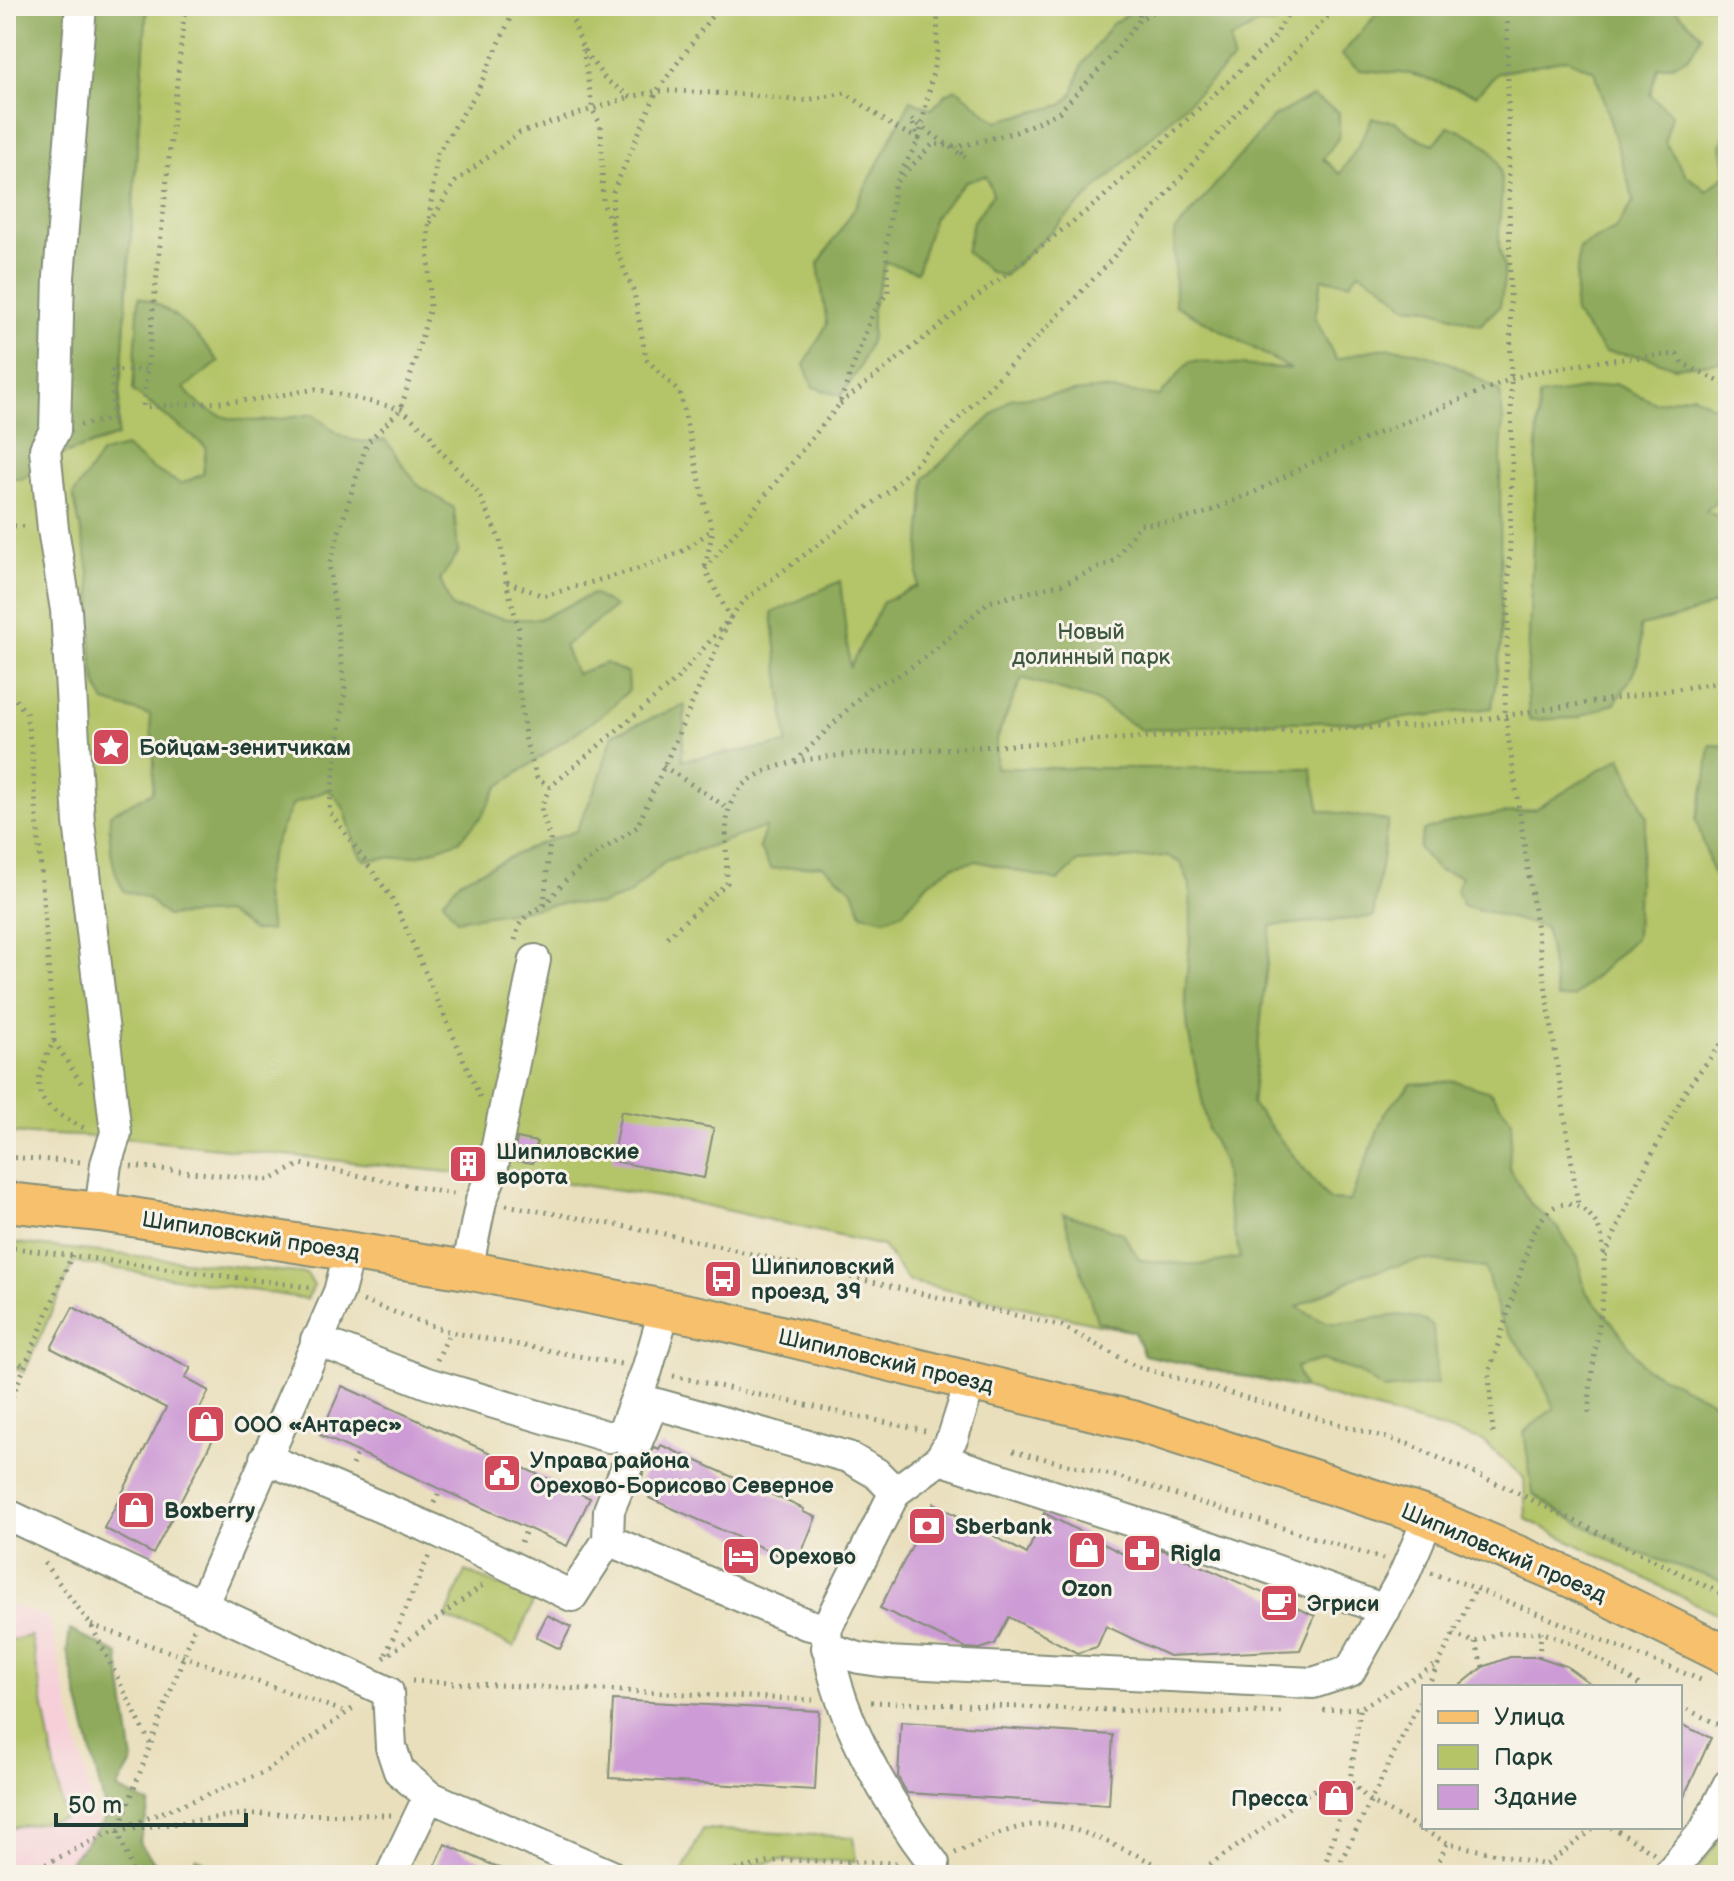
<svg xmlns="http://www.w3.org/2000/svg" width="1734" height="1881" viewBox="0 0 1734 1881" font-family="'Balsamiq Sans',sans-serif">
<rect width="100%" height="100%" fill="#f7f3e8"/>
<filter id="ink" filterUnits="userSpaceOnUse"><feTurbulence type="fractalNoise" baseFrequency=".0125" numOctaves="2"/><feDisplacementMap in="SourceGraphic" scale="16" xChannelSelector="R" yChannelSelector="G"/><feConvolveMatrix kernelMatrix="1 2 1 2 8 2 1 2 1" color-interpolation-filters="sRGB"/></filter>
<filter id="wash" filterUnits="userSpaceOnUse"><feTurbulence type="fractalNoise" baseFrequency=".006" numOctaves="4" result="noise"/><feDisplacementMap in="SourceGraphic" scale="32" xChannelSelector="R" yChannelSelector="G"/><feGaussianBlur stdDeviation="1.8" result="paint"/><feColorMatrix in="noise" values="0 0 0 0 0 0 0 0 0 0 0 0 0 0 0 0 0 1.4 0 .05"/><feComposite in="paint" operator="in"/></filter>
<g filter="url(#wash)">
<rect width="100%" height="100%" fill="#e9dfbc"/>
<path fill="#f6cfd8" d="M6,1605L48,1616L100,1837L114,1875H6Z"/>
<path fill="#b4c467" stroke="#6a804e" stroke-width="2" d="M147,6H1728V1620L1526,1519L1524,1478L1483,1441L1304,1389L1144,1355L1134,1332L908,1281L883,1246L686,1201L501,1173L476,1175L123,1138L6,1133V477L21,478L61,455L117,436Z
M6,1242L307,1274L314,1286L307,1299L74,1262L24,1373L6,1364Z
M465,1571L534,1600L514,1647L446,1618Z
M31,1636L64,1818L6,1829V1641Z
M1728,1827V1875H1693L1725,1832Z
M703,1829L853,1837L856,1861L780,1860L712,1875H681Z
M196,1858L230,1875H187Z"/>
<path fill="#8faa5c" stroke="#577448" stroke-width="2" d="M6,6H147L117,436L61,455L21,479L6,477Z
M1142,6H1300L1274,24L1257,25L1230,40L1233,60L1004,276L990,272L966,252L973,222L993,194L986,176L966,181L934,217L917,272L886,262L872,309V336L859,369L841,396L813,387L804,365L827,324L818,264L853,211L911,100L932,109L946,94L956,89C972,98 981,112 997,121L1062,105L1073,93L1082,65L1112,24Z
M1384,6H1672L1701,35C1690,61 1684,62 1658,68L1650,95L1671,114L1665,142L1686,175L1707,191L1726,174L1721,146L1728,123V361L1674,367L1646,357L1605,352L1574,313L1579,248L1615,229L1634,201L1595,71L1567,59L1498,73L1476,95L1411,74L1359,70L1341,55Z
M1312,96L1339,112V137L1323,159L1340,174L1358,146L1372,118L1395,122L1415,137L1434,144L1448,127C1521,148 1498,186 1499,243C1499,252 1503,260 1504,268C1505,280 1502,294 1500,306L1480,325L1428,308L1405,306L1385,287L1359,272L1350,283L1322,279L1315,318L1336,360C1349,356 1364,351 1378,349C1424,345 1463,368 1500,392L1503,420L1500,481L1501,644L1492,708L1369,722H1268L1141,730L1094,700L1022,678L996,740V768H1311L1320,810L1388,821L1373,917L1271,926L1252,1104L1329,1200L1350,1201L1385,1112L1411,1084L1455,1081L1490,1092L1512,1120L1509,1167L1530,1203L1558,1228L1578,1258L1585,1291L1612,1322L1645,1368L1728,1409V1583L1633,1551L1564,1515L1533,1494L1524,1432L1554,1408L1538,1372L1501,1321L1485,1268L1423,1260L1365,1273L1297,1307C1306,1312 1321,1322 1332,1323C1367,1325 1402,1303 1433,1326L1437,1384L1384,1390L1358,1372L1322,1360L1296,1367L1304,1389L1144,1355L1134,1332L1097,1321L1063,1213L1122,1233L1140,1260L1199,1265L1240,1258L1227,1203L1223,1161L1208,1130L1188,1030L1185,995L1191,926L1190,885L1181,863L1166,856L1078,862L1058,881L977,861L953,866L929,882L903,912L885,919L862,914L853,890L822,865L771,869L759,847L766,827L666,861L628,895L599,905L566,903L457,920L443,901L461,880L538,844L576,831L598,783L613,734L685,705L682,760L787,744L772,613L840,581L850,667L883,602L917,586L925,478L1010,399L1102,389L1160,396L1190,361L1291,369L1175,305L1174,233L1273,117Z
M139,297C172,306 199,336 219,362L184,388C215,431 267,422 313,414C340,436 349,446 385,440L418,485L454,508L458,553L440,580L452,608L508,619H539L593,594L615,607L564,646L576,674L606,663L628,674L629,690L607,711L498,787L482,816L459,841L420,855L364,860C345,838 355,810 328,790L293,804C280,832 263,863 264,894C264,907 272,918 270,931H254L225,913L167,916L147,898L124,891C110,867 109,841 110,814L153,792L154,762L150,715L105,702C83,668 96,619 90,580C87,552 79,523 73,495L102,453L125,447L153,469L181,484L203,474L206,447L133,391Z
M1615,384L1655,403L1693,395L1716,408L1728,429V491L1706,511L1728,521V595C1701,614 1672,619 1640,626L1641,654L1631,678L1615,703L1577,718L1529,720L1527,683L1539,396Z
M1710,745L1728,746V909L1711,868L1696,819L1706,780Z
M1621,757L1647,817L1638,880L1636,937L1574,997L1557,998L1546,928L1462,905L1457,889L1461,876L1437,870L1419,849L1423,831L1457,820L1536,809Z
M70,1630L118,1654L133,1761L117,1789L150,1804L139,1843L157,1865L174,1875H53L62,1871L107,1817L67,1651Z"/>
<g id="blocks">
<path fill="#cd9bd5" d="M621,1111L714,1128L704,1178L612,1161Z
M517,1138L537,1142L533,1163L513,1160Z
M73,1307L191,1368L185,1378L209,1391L198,1412L221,1424L153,1554L104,1528L166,1408L51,1348Z
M342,1386L590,1498L567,1546L320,1435Z
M661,1445L804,1509L803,1512L816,1517L801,1554L787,1548L783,1557L649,1498L653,1491L639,1484L654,1447L659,1449Z
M934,1503L1027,1554L1044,1513L1127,1556L1132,1540L1172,1553L1315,1616L1300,1650L1169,1656L1106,1626L1097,1647L1077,1653L1009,1617L995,1644L980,1649L966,1648L880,1608Z
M547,1615L571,1627L560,1649L536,1637Z
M1510,1657H1539L1566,1666L1595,1687H1458L1483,1667Z
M613,1700L819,1711L815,1790L609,1778Z
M901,1722L1113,1735L1109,1805L907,1793L898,1777Z
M1680,1724L1711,1738L1680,1805Z
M445,1844L515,1875H431Z"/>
</g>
</g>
<g filter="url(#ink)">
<use href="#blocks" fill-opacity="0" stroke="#848e78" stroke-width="2"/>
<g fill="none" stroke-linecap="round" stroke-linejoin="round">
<defs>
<path id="minor" d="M81,6L59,277L55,430L45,449L53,529L66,610L79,822L116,1133L106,1164L100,1212
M467,1270L481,1201L491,1175L535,960
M316,1340L427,1383L609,1437L623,1432L647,1370L665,1308
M265,1458L439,1532L572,1596L608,1540
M940,1459L1214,1548L1385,1610
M6,1514L388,1692L391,1747L399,1771L429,1796L610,1875
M202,1606L339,1292L350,1250
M826,1629L806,1624L608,1540L609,1510L653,1403L848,1457L876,1473L895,1492
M827,1648L859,1658L887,1662L1313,1683L1350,1671L1403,1577L1429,1517
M391,1875L429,1796
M929,1875L934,1864C887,1803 831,1707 826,1629L895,1492L940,1459L953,1437L971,1380
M1668,1875L1705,1830L1728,1785"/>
<path id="major" d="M6,1202L100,1212L467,1270L714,1319L1135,1421L1429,1517L1571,1578L1728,1656"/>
</defs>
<use href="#minor" stroke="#848e78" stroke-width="34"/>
<use href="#major" stroke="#848e78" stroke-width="42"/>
<path stroke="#848e78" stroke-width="5" stroke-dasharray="2 6" stroke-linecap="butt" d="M185,6L143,407L253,400L316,389L401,409L430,435L437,447L477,491L500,540L506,582L519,629L517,675L526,743L537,778L550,787
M568,6L583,49L606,80L631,97L657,91H675L751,95L801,101L846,93L894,127L919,139L911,119L966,158L957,147
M1138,6L1140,19
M1507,6L1512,468L1505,715L1578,1205
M1719,6L1728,31
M583,49L593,111L601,125L603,203L612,226L617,252L634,292L646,359L680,393L706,509L713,530L705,567
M900,174L919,139L937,52L938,6
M430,223L455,182L519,133L630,97
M612,224L613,192L657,91L719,6
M840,404L1099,201L1273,40L1292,6
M80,425L112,419V371L146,370
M6,525L29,527
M507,582L544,596L644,567L681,552L712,530
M6,687L26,713L32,752L54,1041C26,1094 37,1105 88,1130
M795,762L871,686L896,677L929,655L988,602L1062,584L1114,561L1140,524L1172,522L1203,514L1255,492L1307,465L1369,437L1511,379L1531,373L1601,361L1677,354L1682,363L1728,386
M663,766L729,809
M544,905L550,840L541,807L550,787L676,680L730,618L705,569L839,405L873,312L888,292L886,245L895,183L933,144L957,147L1016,132L1059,112L1110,58L1140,19L1163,6
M667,937L727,883C727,864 724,826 729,809C743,761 813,759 853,754L1207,734L1414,726L1484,719L1728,681
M515,940L519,925L528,914L544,906L567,879L595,855L637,827L730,618L743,601L888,492L1104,268L1217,135L1330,14L1341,6
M54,1041L81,1083
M480,1097L394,901L329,811L345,690L329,564L367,443L401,409L430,308L428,228L437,154L477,92L516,6
M6,1157L81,1162
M131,1166L270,1180L301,1164L457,1195
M506,1205L661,1233L1062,1326L1135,1366L1408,1444L1514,1491L1728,1597
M6,1247L315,1288
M1605,1256L1638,1181L1687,1088L1728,1035
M363,1301L450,1332L621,1364
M6,1356L23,1365
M437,1360L450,1332
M673,1376L925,1431
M6,1411L72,1255
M1493,1433L1489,1373L1533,1232C1540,1222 1547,1208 1559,1205C1580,1199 1599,1220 1602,1240C1611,1298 1589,1356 1589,1414
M1013,1451L1115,1476L1383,1559
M352,1465L358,1452
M434,1503L441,1489
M521,1542L527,1528
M44,1563L91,1625L150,1743
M1431,1573L1462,1583L1701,1680
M91,1625L346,1712
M194,1629L118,1831L244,1814L391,1815
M1453,1635L1475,1642L1501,1633L1541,1632L1576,1645L1643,1687
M1475,1642L1483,1667
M386,1654L430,1553
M1539,1657L1541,1632
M384,1658L484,1584
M412,1681L813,1700
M1427,1687L1476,1588
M871,1702L1198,1713L1285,1712
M1680,1706L1728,1729
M1323,1710L1360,1708L1438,1664
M1611,1827L1654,1853
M118,1831L134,1875
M955,1853C983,1841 1013,1824 1044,1824C1082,1825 1144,1860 1179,1875
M24,1875L100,1837L265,1772L356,1706
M712,1875L780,1860L900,1863
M1197,1875C1217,1859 1238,1846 1259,1831C1293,1808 1303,1785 1350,1781L1370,1801L1447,1843L1546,1865L1596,1827
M1322,1875L1350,1781L1360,1709
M1334,1875L1424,1693
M1433,1875L1447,1843"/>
<use href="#minor" stroke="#fff" stroke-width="30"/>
<use href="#major" stroke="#f7c06c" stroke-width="38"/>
</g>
</g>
<defs>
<symbol id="sight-square" viewBox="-11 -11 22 22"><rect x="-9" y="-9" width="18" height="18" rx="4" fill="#d1495b" stroke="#f7f3e8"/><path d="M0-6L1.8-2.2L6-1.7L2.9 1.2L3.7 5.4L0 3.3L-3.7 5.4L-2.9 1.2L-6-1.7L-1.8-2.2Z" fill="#fff"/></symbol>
<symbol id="building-square" viewBox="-11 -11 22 22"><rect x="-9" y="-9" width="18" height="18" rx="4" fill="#d1495b" stroke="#f7f3e8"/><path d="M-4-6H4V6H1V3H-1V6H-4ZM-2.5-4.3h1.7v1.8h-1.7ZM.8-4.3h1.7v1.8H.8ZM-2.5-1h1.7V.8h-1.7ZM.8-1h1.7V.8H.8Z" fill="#fff"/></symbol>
<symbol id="bus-square" viewBox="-11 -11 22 22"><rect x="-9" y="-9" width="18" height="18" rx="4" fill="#d1495b" stroke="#f7f3e8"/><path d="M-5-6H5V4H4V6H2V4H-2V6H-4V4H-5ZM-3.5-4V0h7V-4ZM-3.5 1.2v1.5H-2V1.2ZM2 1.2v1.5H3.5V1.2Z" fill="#fff"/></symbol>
<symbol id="shop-square" viewBox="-11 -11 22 22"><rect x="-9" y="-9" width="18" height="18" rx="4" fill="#d1495b" stroke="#f7f3e8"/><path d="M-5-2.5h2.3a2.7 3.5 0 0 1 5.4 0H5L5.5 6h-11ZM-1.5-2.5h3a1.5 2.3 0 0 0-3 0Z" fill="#fff"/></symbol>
<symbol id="civic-square" viewBox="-11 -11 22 22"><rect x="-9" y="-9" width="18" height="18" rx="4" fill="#d1495b" stroke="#f7f3e8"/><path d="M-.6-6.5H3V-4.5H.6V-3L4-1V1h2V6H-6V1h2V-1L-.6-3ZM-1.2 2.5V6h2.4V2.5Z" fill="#fff"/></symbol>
<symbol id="bank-square" viewBox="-11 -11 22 22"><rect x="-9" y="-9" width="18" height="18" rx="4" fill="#d1495b" stroke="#f7f3e8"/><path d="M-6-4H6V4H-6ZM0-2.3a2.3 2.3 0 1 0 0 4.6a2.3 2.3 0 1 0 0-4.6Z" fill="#fff"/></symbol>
<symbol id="pharmacy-square" viewBox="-11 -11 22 22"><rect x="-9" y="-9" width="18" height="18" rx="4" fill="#d1495b" stroke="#f7f3e8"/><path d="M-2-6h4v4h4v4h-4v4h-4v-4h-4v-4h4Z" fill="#fff"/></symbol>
<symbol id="hotel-square" viewBox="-11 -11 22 22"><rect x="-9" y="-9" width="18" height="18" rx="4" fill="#d1495b" stroke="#f7f3e8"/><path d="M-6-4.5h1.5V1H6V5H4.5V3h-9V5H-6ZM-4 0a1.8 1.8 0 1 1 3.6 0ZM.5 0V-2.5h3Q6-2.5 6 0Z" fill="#fff"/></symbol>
<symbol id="cafe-square" viewBox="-11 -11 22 22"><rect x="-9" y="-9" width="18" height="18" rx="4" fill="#d1495b" stroke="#f7f3e8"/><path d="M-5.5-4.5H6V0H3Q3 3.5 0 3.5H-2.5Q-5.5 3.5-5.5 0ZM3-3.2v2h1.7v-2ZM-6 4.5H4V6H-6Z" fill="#fff"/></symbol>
</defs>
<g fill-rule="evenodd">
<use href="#sight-square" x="89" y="725" width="44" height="44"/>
<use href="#building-square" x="446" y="1142" width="44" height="44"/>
<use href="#bus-square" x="701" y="1257" width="44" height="44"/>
<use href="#shop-square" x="184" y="1402" width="44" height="44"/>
<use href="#civic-square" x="480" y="1451" width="44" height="44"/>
<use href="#shop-square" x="114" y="1488" width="44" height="44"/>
<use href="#bank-square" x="905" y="1504" width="44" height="44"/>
<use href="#shop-square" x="1065" y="1528" width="44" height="44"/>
<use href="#pharmacy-square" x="1120" y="1531" width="44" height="44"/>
<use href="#hotel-square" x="719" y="1534" width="44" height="44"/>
<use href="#cafe-square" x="1257" y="1581" width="44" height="44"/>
<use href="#shop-square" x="1314" y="1776" width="44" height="44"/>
</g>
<g text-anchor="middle" stroke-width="6" stroke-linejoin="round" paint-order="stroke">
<g font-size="22" fill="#3d583e" stroke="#f7f3e8">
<text x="1091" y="639">Новый<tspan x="1091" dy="25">долинный парк</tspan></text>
</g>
<g font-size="22" font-weight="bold" fill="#1f3d34" stroke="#f7f3e8" text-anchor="start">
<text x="139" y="755">Бойцам-зенитчикам</text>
<text x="496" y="1159">Шипиловские<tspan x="496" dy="25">ворота</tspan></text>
<text x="751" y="1274">Шипиловский<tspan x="751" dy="25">проезд, 39</tspan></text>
<text x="234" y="1432">ООО «Антарес»</text>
<text x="530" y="1468">Управа района<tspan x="530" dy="25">Орехово-Борисово Северное</tspan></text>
<text x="164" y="1518">Boxberry</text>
<text x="955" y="1534">Sberbank</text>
<text x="1170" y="1561">Rigla</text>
<text x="769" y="1564">Орехово</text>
<text x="1087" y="1596" text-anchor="middle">Ozon</text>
<text x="1307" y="1611">Эгриси</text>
<text x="1308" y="1806" text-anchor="end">Пресса</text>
</g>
<g font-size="22" fill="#1f3d34" stroke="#f7f3e8">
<text transform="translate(251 1235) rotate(9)" y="8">Шипиловский проезд</text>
<text transform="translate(886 1360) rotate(13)" y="8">Шипиловский проезд</text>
<text transform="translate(1504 1552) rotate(23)" y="8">Шипиловский проезд</text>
</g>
</g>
<rect width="1734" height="1881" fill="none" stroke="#f7f3e8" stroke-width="32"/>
<rect x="1422" y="1685" width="260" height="144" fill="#f7f3e8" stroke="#a1aaa0" stroke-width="2"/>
<rect x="1438" y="1711" width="40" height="12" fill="#f7c06c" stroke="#a1aaa0" stroke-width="2"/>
<text x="1494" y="1725" font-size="24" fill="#1f3d34">Улица</text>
<rect x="1438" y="1745" width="40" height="24" fill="#b4c467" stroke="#a1aaa0" stroke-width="2"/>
<text x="1494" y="1765" font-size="24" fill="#1f3d34">Парк</text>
<rect x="1438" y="1785" width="40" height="24" fill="#cd9bd5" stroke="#a1aaa0" stroke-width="2"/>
<text x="1494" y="1805" font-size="24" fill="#1f3d34">Здание</text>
<path d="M56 1813v12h190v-12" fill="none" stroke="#1f3d34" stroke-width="4"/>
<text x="68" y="1813" font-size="24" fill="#1f3d34" stroke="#f7f3e8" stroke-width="6" paint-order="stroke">50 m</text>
</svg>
